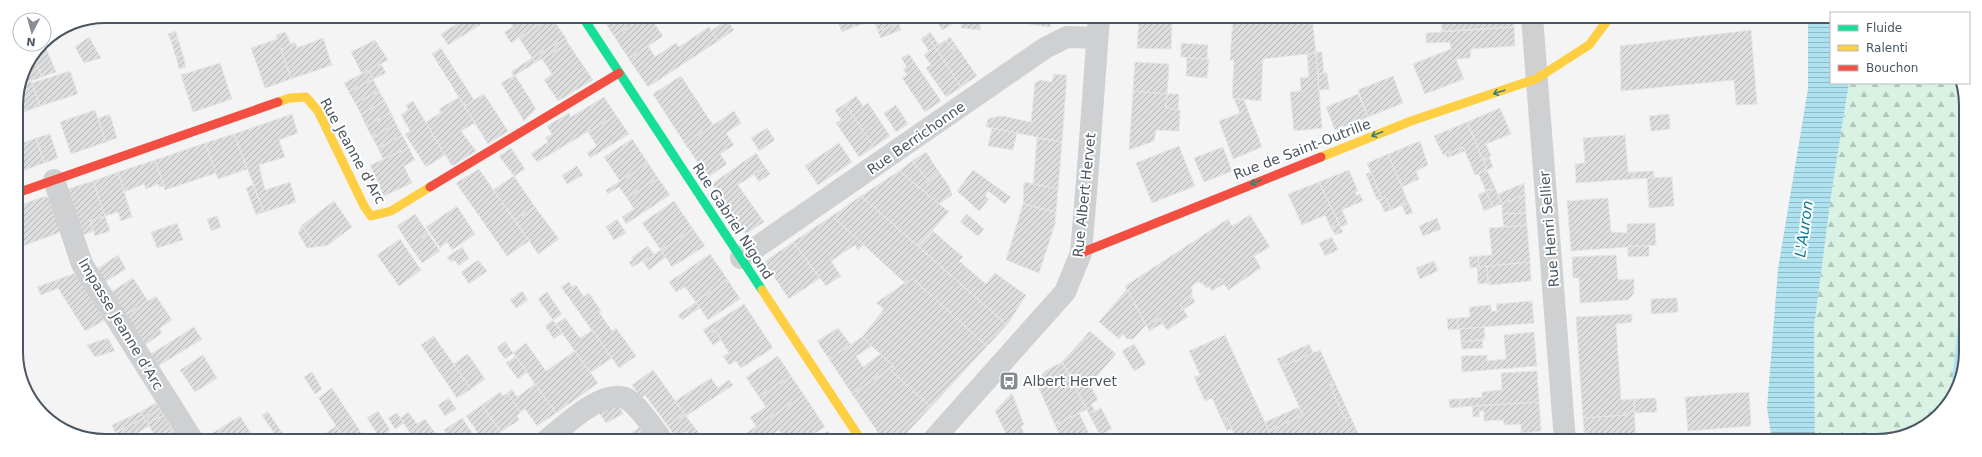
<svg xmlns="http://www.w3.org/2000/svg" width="1982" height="457" viewBox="0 0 1982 457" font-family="'DejaVu Sans',sans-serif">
<defs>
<pattern id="forest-firs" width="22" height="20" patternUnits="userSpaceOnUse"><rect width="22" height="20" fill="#d9f2e3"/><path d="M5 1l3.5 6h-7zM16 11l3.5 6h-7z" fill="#b2c7bb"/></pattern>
<pattern id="water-rules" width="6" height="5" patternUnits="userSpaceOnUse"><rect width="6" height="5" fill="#aee2f0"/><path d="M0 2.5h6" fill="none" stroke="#90bac6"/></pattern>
<pattern id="building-hatch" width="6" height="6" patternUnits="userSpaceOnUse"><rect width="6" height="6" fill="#ddddde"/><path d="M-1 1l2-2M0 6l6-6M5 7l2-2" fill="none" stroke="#b5b6b7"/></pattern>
</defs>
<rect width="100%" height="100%" fill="#f4f4f4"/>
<path fill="url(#forest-firs)" d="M1849,83H1962L1964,88V369L1935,419L1882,441H1815L1814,327L1832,189Z"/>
<path fill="url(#water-rules)" d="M1808,18H1831V83H1849L1832,189L1814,327L1815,441H1772L1767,408L1778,269L1808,89Z"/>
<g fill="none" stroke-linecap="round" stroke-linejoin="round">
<path stroke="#aee2f0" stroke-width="8" d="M1956,383L1964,306"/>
</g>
<path fill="url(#building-hatch)" stroke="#e5e6e7" d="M106,16H120L121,19L108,23Z
M241,16H256V17L242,22Z
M469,16H494L448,45L441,34Z
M506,16H551V17L511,43L504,32L513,27Z
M603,16L644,17L614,36L602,18Z
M551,17L566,38L532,58L519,38Z
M644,17H650L663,36L629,59L614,36Z
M836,17H850L854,27L842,32Z
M850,17H884L854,27Z
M884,17H896L899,23L878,31L874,20Z
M934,17H949L953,24L942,30Z
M962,17H981L980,30L961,28Z
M1019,17H1051L1050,27L1029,24V21H1019Z
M1139,17H1177V23L1172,22L1171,49L1137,48Z
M1233,17H1312L1316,53L1263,59L1261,101L1232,98L1234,60H1230Z
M1441,17H1513L1514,27L1442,31Z
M727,20L734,30L718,41L711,31Z
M899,23L901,30L881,38L878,31Z
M709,27L718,41L648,87L629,59L648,46L655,57L676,43L679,47Z
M1514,27L1515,46L1471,49L1470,58L1456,59L1464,79L1425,94L1413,64L1451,49L1450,42L1426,43V33Z
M1751,30L1757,104L1736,105L1734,80L1621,91L1620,46Z
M176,31L178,39L171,41L168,34Z
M285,32L291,44L281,49L291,79L265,88L251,48L277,39L276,35Z
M930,32L939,45L935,47L926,35Z
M926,35L935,47L929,51L921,39Z
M89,37L101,58L84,63L75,47Z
M950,37L957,47L952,49L946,40Z
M323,38L332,65L291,79L281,49L295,42L297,48Z
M566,38L568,43L535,63L532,58Z
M178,39L183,55L176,57L171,41Z
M375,40L388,60L362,74L351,52Z
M946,40L952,49L957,47L977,76L961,87L935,47Z
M44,43L56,72L42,77L33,56L41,44Z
M568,43L593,80L558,101L544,80L552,74L542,59Z
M1181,43L1208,45L1207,59L1181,57Z
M935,47L961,87L946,97L926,68L931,65L924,55Z
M441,48L458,75L449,81L432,54Z
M1316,52H1322L1324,73L1318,74Z
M1316,53L1322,128L1294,131L1290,92L1301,91L1300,78L1309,77L1307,54Z
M909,54L941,101L925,112L902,78L907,75L903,69L907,67L901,58Z
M183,55L186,67L179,69L176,57Z
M33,56L42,77L20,85L23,71Z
M532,58L535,63L514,76L511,72Z
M1187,58L1209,59L1207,78L1186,76Z
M1135,62L1169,64L1167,94L1133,91Z
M220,63L232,99L193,112L181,75Z
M381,64L386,73L373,79L369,70Z
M369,70L373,79L349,92L344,83Z
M70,71L78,94L40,106L32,83Z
M1327,73L1329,89L1319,90L1318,74Z
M1054,74L1067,75L1062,142L986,127L988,119L995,117L1002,116L1031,122L1035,83L1039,80L1052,82Z
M458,75L474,100L464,106L449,81Z
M515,75L536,109L524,121L501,83Z
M681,76L713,125L685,144L653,94Z
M1393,76L1403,103L1368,117L1358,90Z
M373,79L379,91L355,103L349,92Z
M31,81L40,106L24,112L18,93L20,85Z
M379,91L385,101L361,114L355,103Z
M1133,91L1167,94L1166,108L1180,110L1179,131L1156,130L1154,141L1129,150Z
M484,94L508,131L488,144L464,106Z
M1167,94H1179L1178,110L1166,108Z
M1358,94L1368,117L1335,130L1326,107Z
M856,96L863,106L868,103L890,136L874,147L845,104Z
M459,97L475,123L461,131L476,151L452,166L425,122L441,113L439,109Z
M604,97L616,115L537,162L531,154L548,142L545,138L552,134L547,126L569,113L571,117Z
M1234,99L1244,100L1262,147L1233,159L1219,121L1240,113Z
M385,101L391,113L366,126L361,114Z
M413,101L445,155L426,167L405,134L410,131L401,115L408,110L406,105Z
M845,104L874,147L859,157L836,123L841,120L835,110Z
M896,105L908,124L896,132L884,113Z
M1500,108L1511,134L1486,144L1491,156L1483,160L1467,122Z
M95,110L106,142L71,154L60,122Z
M734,111L741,123L726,133L734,145L720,154L727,164L708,177L685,144Z
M391,113L396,124L372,137L366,126Z
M292,114L298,133L279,140L285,157L259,165L265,190L290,182L296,202L264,212L234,134Z
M1669,114L1670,129L1651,131L1649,116Z
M108,115H110L117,138L106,142L98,118Z
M616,115L629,134L590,158L587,153L597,146L588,132Z
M16,122L23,143L36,138L44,163L17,173Z
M1467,122L1487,170L1475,175L1463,147L1443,155L1434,136Z
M396,124L402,135L378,148L372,137Z
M767,128L775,140L759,151L751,138Z
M992,128L1017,133L1013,150L988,146Z
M50,134L58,158L44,163L36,138Z
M234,134L247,169L218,179L205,143Z
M402,135L409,148L383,159L378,148Z
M1625,135L1628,172H1633L1634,179L1576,183L1575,164L1585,163L1583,138Z
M1037,138L1062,142L1058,189L1033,184Z
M632,139L648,163L620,181L604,157Z
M1420,141L1428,165L1416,171L1419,179L1402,187L1388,154Z
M205,143L216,173L165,190L155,160Z
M839,143L852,162L818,185L805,166Z
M1179,146L1195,186L1152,203L1136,163Z
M1223,147L1232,171L1204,182L1194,158Z
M1463,147L1465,151L1447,158L1446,154Z
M409,148L415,160L404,166L412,183L384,196L370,165Z
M511,148L525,169L514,176L499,156Z
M926,152L939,172L929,181L912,161Z
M756,153L765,167L738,185L764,222L746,234L712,184Z
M1388,154L1408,202L1391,210L1385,197L1382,199L1367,163Z
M1489,157L1493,167L1487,170L1483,160Z
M155,160L164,186L159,187L158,184L146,189L144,184L124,192L118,172Z
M912,161L929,181L920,188L899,171Z
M648,163L658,178L627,198L619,187L608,194L606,190Z
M577,166L583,175L567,184L562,175Z
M765,167L770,174L759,182L754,174Z
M479,169L529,241L507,256L456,183Z
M973,170L1011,197L1005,204L988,191L985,196L989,199L979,211L957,191Z
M1349,170L1358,191L1355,192L1357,196L1360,194L1363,201L1342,210L1348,224L1341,227L1319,182Z
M1487,170L1495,188L1486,191L1478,173Z
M899,171L949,212L918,246L861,196Z
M1654,171V178L1634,179L1633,172Z
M118,172L132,217L121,221L118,212L105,216L93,181Z
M939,172L949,186L952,195L939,204L920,188Z
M1371,172L1382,199L1377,200L1366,174Z
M514,176L535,207L515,220L493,190Z
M1672,177L1674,206L1649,208L1647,178Z
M658,178L670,195L626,224L622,217L634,209L627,198Z
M93,181L105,216L90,221L94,231L83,235L68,189Z
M1024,182L1058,189L1056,212L1023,204Z
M1319,182L1339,224L1331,228L1325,215L1302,225L1288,194Z
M1524,183L1525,194L1502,204L1498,194Z
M253,185L264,212L256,215L246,188Z
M1495,188L1502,204L1493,207L1486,191Z
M1486,191L1493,207L1484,211L1478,195Z
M1525,194L1526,213L1502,214V204Z
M46,196L49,199L61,232L17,248V206Z
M861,196L1007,325L987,346L912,278L905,283L832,216Z
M1385,197L1391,210L1385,212L1379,200Z
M1608,198L1611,232L1627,233V224L1655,223L1656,245L1571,251L1567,201Z
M334,201L352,227L328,245L316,247L302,225Z
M674,201L693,229L661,250L642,223Z
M1408,202L1413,213L1406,215L1402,205Z
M1023,204L1056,212L1055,224L1039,273L1006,260Z
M457,206L475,234L452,250L447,242L440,248L426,227Z
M535,207L559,239L538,254L515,220Z
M1526,213L1527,225L1504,227L1502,214Z
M415,214L428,233L410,246L397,226Z
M967,214L984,229L978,236L960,222Z
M1250,215L1270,247L1254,256L1261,268L1228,290L1220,279L1206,288L1202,283L1197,282L1192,286V296L1180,304L1188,317L1167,330L1159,318L1147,326L1125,286L1228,219L1232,226Z
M105,216L110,231L95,236L90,221Z
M217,216L221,227L211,231L207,219Z
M832,216L864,245L858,250L855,245L831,261L841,276L826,286L793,242Z
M1437,218L1441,229L1423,236L1419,226Z
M617,219L626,233L614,240L606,227Z
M177,223L183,240L157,248L151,232Z
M1339,224L1343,232L1335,235L1331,228Z
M302,225L316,247L307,248L298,233Z
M1527,225L1530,262L1479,267L1478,256L1492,255L1489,228Z
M693,229L705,246L672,267L661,250Z
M933,231L963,257L959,261L986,284L995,273L1026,295L1007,325L918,246Z
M428,233L440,251L422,263L410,246Z
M1332,237L1338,250L1325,256L1319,243Z
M400,239L421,270L399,286L377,255Z
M793,242L820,278L789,299L764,262Z
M648,246L654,255L632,267L629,262L633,260L632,257Z
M1628,246H1649V256L1628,257Z
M462,247L469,258L459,266L454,260L451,262L447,257Z
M661,250L666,257L649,270L643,262Z
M710,254L728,280L696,302L685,287L676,292L669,282Z
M118,255L126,269L105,282L97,269Z
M1616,255L1618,280L1634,279V292L1632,296L1627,300L1580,303L1579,278H1573L1572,257Z
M1478,256L1479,267L1470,268L1469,257Z
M478,260L487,271L469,284L461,272Z
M1434,261L1438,271L1420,279L1416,268Z
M1530,262L1531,281L1489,285L1487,266Z
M1487,266L1488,283L1478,284L1477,267Z
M76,273L105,320L85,331L58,288L41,295L37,287Z
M133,278L148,301L126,315L111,292Z
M912,278L987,346L931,407L889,369L894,366L862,337L884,309L876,303Z
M1220,279L1224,284L1212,291L1209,286Z
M728,280L740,299L708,320L696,302Z
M569,282L572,287L576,285L584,297L589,293L601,311L599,312L612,331L616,328L636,356L619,368L561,287Z
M1127,289L1146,325L1133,339H1127L1123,334L1119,339L1099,322Z
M522,291L528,300L516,308L510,300Z
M547,292L562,314L553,320L538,299Z
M156,296L172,320L159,329L162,333L145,345L126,315Z
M1192,296L1195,302L1183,310L1180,304Z
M1677,298L1678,312L1651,314V299Z
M1532,301L1534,323L1458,329L1457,318L1470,317L1469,307L1491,305V311H1497L1496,304Z
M696,302L700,308L692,313L688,308Z
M744,304L773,348L741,368L736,361L729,365L723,356L729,353L715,330L706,335L703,330Z
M688,308L692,313L682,320L678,315Z
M1632,314V322L1616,324L1621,400L1634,399V409L1625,415L1583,418L1576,317Z
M565,318L580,338L593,330L612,358L590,373L556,324Z
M1159,318L1163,323L1149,331L1147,326Z
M1457,318L1458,329L1448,330L1447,319Z
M553,320L562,333L554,339L545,326Z
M194,327L202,339L158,366L151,354Z
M1484,327L1485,339L1461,342L1460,329Z
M838,328L851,345L829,359L817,341Z
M715,330L721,340L713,345L706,335Z
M1090,331L1116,354L1090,384L1098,400L1091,404L1095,411L1089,414L1062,362Z
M1534,332L1537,366L1462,372L1461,356L1487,355V361L1506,359L1504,335Z
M1225,335L1269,431L1303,415L1281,367L1320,350L1335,383L1330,385L1345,419L1350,416L1360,438L1355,440H1237L1227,418L1222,420L1212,398L1205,401L1194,377L1200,375L1189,351Z
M434,336L471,389L457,398L421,345Z
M862,337L872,346L856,356L863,367L880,354L894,366L852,394L829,359Z
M108,338L115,351L95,357L87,345Z
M1482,340L1483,348L1462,349L1461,342Z
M505,341L513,353L505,359L497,348Z
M526,343L546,371L575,351L598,383L556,413L513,353Z
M1134,344L1146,364L1134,371L1122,351Z
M1309,344L1313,353L1281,367L1277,359Z
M468,354L485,379L471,389L453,364Z
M203,355L217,378L195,392L180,370Z
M516,356L527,372L518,379L506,363Z
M778,356L791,376L759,397L746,377Z
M1062,362L1087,409L1055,425L1036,381L1045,371Z
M889,369L931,407L900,440H883L852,394Z
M653,370L685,414L668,426L645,395L641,398L632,385Z
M1537,371L1539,402L1460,407V399L1482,397V392L1502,390L1501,373Z
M312,372L322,389L315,394L304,377Z
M791,376L804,395L756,427L750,417L766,407L759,397Z
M711,378L718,388L729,380L733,385L686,416L675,401Z
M1335,383L1350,416L1345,419L1330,385Z
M535,384L556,413L537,426L525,409L521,412L507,393L512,389L517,397Z
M332,388L366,440H345L318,398Z
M500,392L503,396L507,393L521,412L517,416L519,420L501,432L482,405Z
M1749,392L1751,426L1688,431L1685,397Z
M1012,393L1024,425L1021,426L1027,440H1009L995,411Z
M804,395L825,427L804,440H786L779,430L763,440H746L743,435Z
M449,398L456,409L445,416L438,405Z
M1656,398L1657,412L1635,413L1634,399Z
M1449,399H1460V407L1450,408Z
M1539,402L1541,431L1521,433V424L1504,425L1503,420L1484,421V411H1479L1480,417H1473L1472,406Z
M156,403L160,409L144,418L140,412Z
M482,405L501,432L491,440H483L466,416Z
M619,406L623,414L606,423L598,411Z
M1299,407L1303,415L1269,431L1265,422Z
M1101,408L1112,429L1100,435L1089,414Z
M160,409L164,415L147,423L144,418Z
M1634,409L1636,441H1585L1583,418L1625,415Z
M378,411L390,430L379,437L367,418Z
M140,412L144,418L115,433L112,425Z
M268,412L284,435L278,439L262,415Z
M408,412L417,424L425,419L440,440H415L400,418Z
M397,413L404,423L395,429L388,418Z
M1079,413L1092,440H1062L1055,425Z
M685,414L686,416L704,440H692L686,431L676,438L668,426Z
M164,415L172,428L156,437L149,426L128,439H118L115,433L144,418L147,423Z
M240,416L254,438L252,439H214L211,434Z
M462,418L477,440H450L444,430Z
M1227,418L1232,429L1227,431L1222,420Z
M645,424L655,440H620Z
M336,426L345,440H324L322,436Z
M172,428L179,439H161L159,435Z
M828,431L833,440H815Z"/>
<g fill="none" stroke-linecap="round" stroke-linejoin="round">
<path stroke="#ced0d2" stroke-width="22" d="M1532,17L1565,441
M54,180L82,264L192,439
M741,258L1045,48L1067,37L1097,38
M547,440C564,426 601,390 625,398C637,403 654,429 662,440
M933,440L1065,292L1081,253L1087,181L1099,17"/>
<path stroke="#16e098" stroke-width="9" d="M582,16L762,290"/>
<path stroke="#ffcf43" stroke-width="9" d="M278,102L290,98L306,97L318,111L364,206L371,216L391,211L430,187
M1321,157L1411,121L1536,79L1589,45L1610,17
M762,290L861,440"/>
<path stroke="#f24e42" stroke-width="9" d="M430,187L619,73
M17,193L278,102
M1081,253L1321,157"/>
</g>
<defs><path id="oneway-shaft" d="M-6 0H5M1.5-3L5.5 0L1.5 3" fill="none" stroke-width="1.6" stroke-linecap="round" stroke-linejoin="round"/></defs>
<g stroke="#3a7f72">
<use href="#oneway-shaft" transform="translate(1499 92) rotate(162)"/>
<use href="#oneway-shaft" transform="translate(1377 134) rotate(159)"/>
<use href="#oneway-shaft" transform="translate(1256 182) rotate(159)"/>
</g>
<defs>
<symbol id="bus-square" viewBox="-11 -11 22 22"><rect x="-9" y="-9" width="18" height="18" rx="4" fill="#868d94" stroke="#fff"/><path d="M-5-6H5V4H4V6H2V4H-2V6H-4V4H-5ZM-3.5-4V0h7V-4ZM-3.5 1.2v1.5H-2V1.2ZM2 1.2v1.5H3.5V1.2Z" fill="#fff"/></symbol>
</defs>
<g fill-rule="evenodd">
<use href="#bus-square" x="998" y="370" width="22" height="22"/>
</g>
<g text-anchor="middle" stroke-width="4" stroke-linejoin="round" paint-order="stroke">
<g font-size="14" fill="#4a5661" stroke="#fff">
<text transform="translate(916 138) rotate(-35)" y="5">Rue Berrichonne</text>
<text transform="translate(1302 149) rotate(-21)" y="5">Rue de Saint-Outrille</text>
<text transform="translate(353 151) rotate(61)" y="5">Rue Jeanne d'Arc</text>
<text transform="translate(1084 195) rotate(-84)" y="5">Rue Albert Hervet</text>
<text transform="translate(733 221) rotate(57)" y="5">Rue Gabriel Nigond</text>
<text transform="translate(1549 229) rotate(-95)" y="5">Rue Henri Sellier</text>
<text transform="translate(121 324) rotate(59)" y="5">Impasse Jeanne d'Arc</text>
</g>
<g font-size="14" fill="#4a5661" stroke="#fff" text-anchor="start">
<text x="1023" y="386">Albert Hervet</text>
</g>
<g font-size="15" font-style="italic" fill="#0c7c9b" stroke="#fff">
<text transform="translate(1804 229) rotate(-82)" y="5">L'Auron</text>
</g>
</g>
<path d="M0 0H1982V457H0ZM105 23H1877A82 82 0 0 1 1959 105V352A82 82 0 0 1 1877 434H105A82 82 0 0 1 23 352V105A82 82 0 0 1 105 23Z" fill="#fff" fill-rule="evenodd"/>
<path fill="none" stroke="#4a5661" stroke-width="2" d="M105 23H1877A82 82 0 0 1 1959 105V352A82 82 0 0 1 1877 434H105A82 82 0 0 1 23 352V105A82 82 0 0 1 105 23Z"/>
<rect x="1830" y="12" width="140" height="72" fill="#ffffff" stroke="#b7bbc0"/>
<rect x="1838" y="25" width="20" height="6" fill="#16e098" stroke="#b7bbc0"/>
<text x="1866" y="32" font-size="12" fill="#4a5661">Fluide</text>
<rect x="1838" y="45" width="20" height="6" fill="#ffcf43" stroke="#b7bbc0"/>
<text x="1866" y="52" font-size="12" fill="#4a5661">Ralenti</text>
<rect x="1838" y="65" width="20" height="6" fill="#f24e42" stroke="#b7bbc0"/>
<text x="1866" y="72" font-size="12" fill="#4a5661">Bouchon</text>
<g transform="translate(32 32) rotate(186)"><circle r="19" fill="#ffffff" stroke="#b7bbc0"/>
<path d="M0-3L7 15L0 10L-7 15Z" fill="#868d94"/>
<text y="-6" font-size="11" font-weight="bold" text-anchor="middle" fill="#4a5661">N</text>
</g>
</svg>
